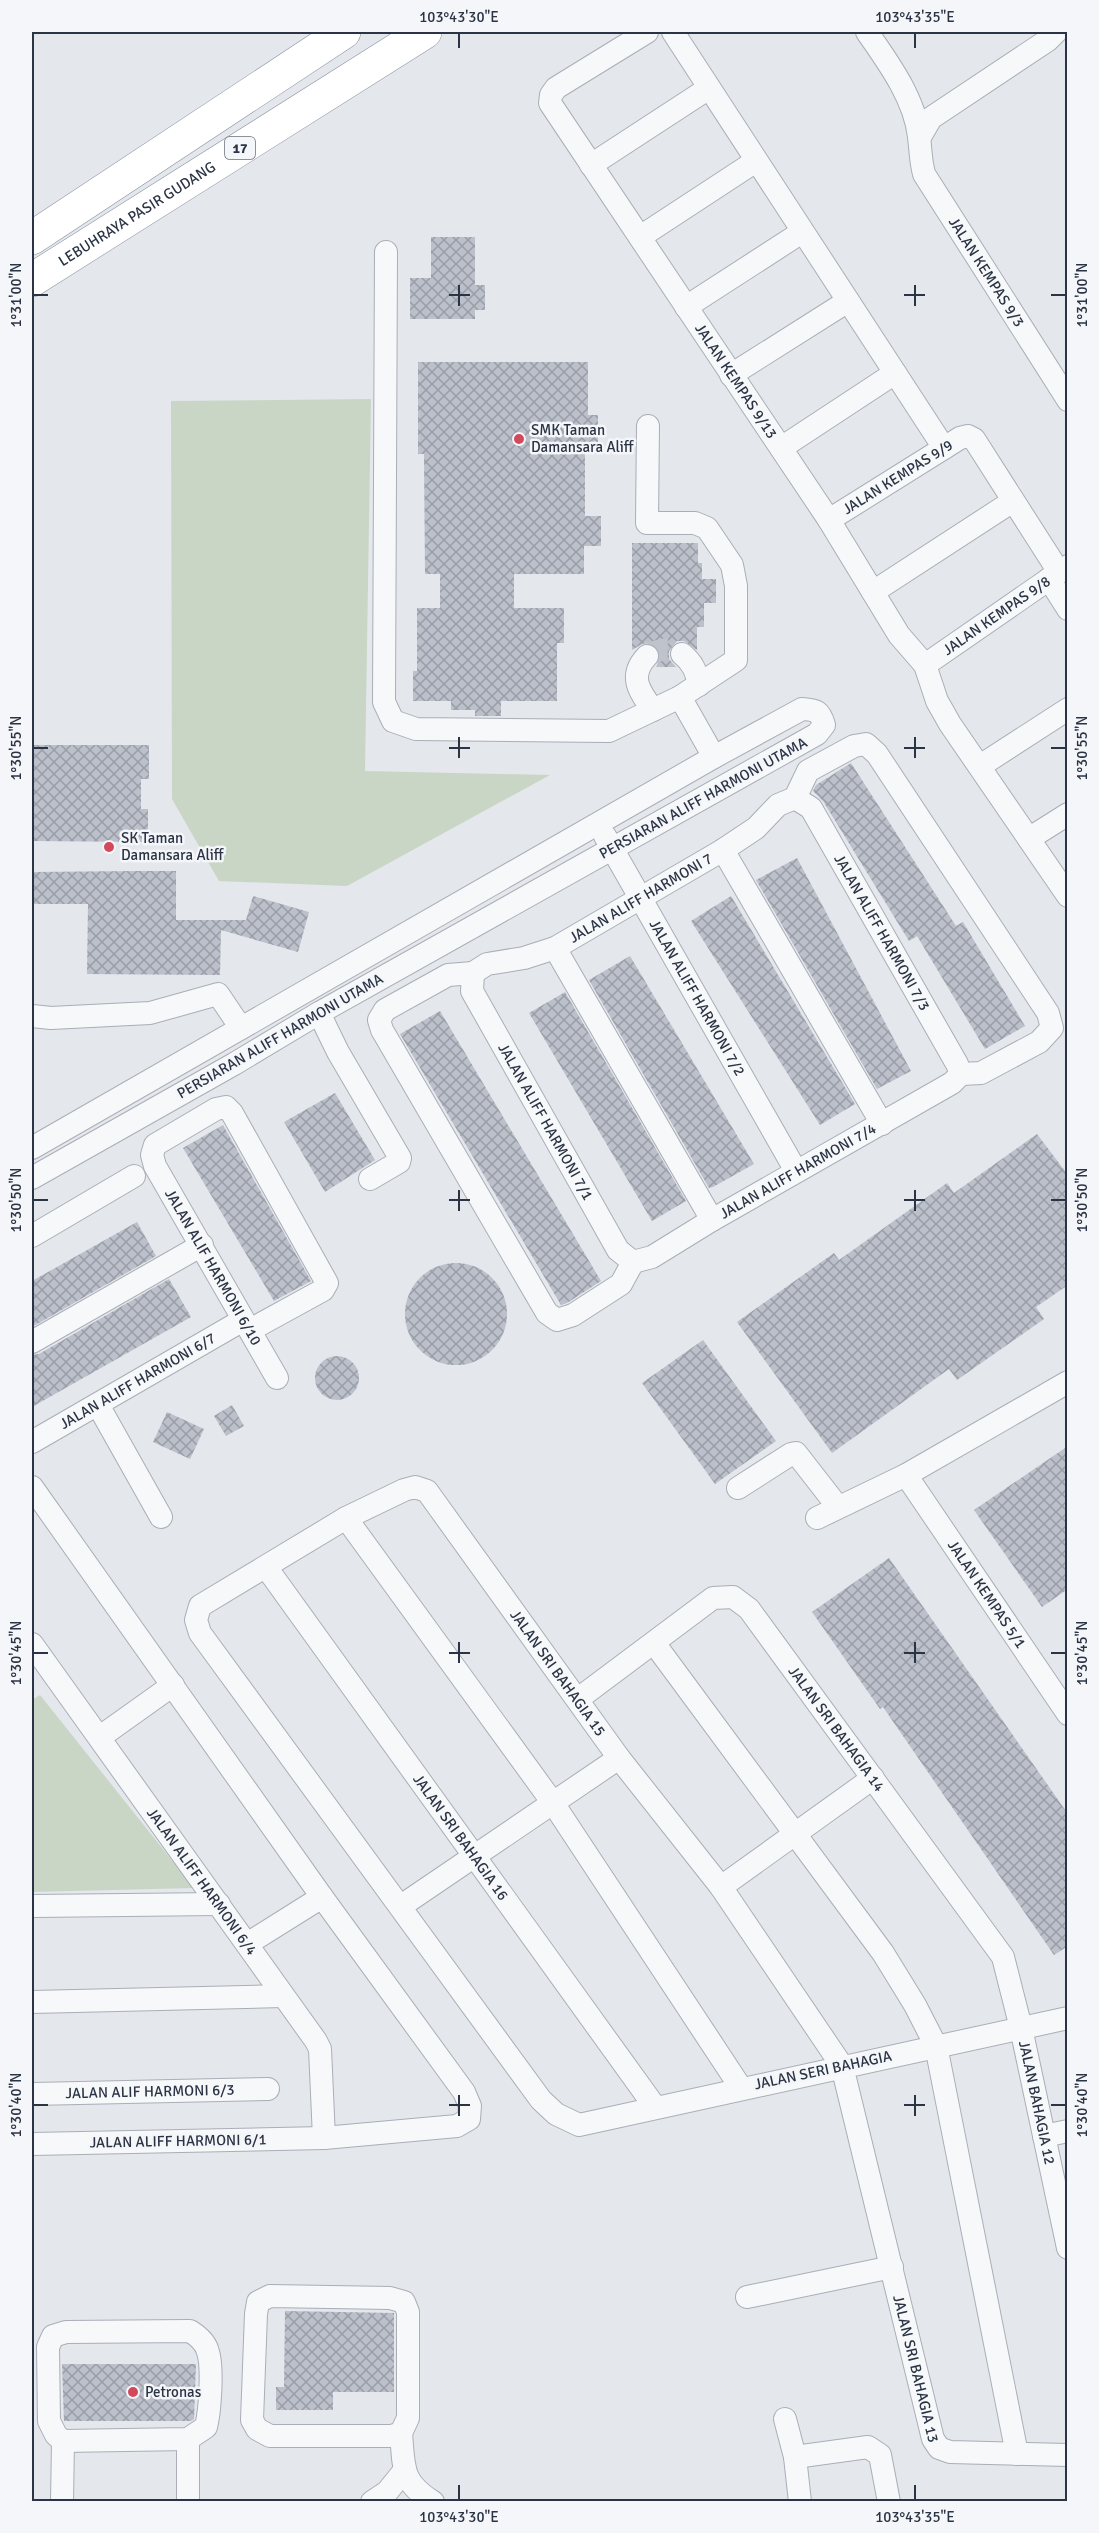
<svg xmlns="http://www.w3.org/2000/svg" width="1099" height="2533" viewBox="0 0 1099 2533" font-family="Signika,sans-serif">
<defs>
<pattern id="building-cross-hatch" width="8" height="8" patternUnits="userSpaceOnUse" patternTransform="scale(1.5)"><rect width="8" height="8" fill="#bbc0ca"/><path d="M0 0l8 8M0 8l8-8" fill="none" stroke="#989da6"/></pattern>
</defs>
<rect width="100%" height="100%" fill="#e4e7ec"/>
<path fill="#c9d6c5" d="M371,399L365,771L550,775L347,886L219,881L172,799L171,401Z
M40,1695L194,1888L32,1892V1700Z"/>
<path fill="url(#building-cross-hatch)" d="M431,237H475V285H485V310H475V319H410V278H431Z
M418,362H588V415H598V454H585V516H601V546H584V574H514V608H564V643H557V701H501V716H475V710H451V701H413V671H417V608H440V574H425L424,454H418Z
M632,543H698V563H702V579H716V603H704V627H697V650L684,641H677L669,651V659L676,667H656L660,659V652L656,646L650,643L642,644L632,650Z
M32,745H149V779H141V809H148V842L32,841Z
M851,763L956,926L963,922L1025,1026L985,1049L917,936L909,941L823,801L813,791L816,785Z
M797,858L911,1071L877,1089L756,880Z
M137,871H176V920H246L253,896L309,912L298,952L221,930L220,975L87,974L88,904H32V872Z
M731,896L855,1104L820,1125L691,921Z
M630,956L754,1164L713,1187L709,1188L589,980Z
M565,992L686,1201L652,1221L529,1013Z
M440,1011L601,1281L567,1303L561,1305L400,1034Z
M335,1093L375,1160L325,1192L284,1122Z
M223,1125L311,1281L274,1301L183,1148Z
M1037,1134L1068,1175V1285L1036,1307L1044,1319L957,1380L949,1369L832,1453L737,1322L834,1253L839,1260L947,1183L954,1193Z
M137,1222L156,1256L32,1327V1281Z
M405 1314a51 51 0 1 1 102 0a51 51 0 1 1-102 0Z
M169,1279L191,1317L32,1407V1355L39,1354Z
M703,1340L776,1441L715,1484L642,1383Z
M315 1378a22 22 0 1 1 44 0a22 22 0 1 1-44 0Z
M232,1405L244,1426L226,1436L214,1416Z
M167,1412L204,1429L190,1459L153,1442Z
M1068,1446V1589L1042,1607L974,1510Z
M889,1558L1068,1814V1946L1054,1955L883,1707L880,1709L812,1612Z
M285,2311L394,2313V2392H333V2410H276V2387H284Z
M62,2364H196L194,2419L191,2421H64Z"/>
<g fill="none" stroke-linecap="round" stroke-linejoin="round">
<path stroke="#bfc3cb" stroke-width="22" stroke-dasharray="22 11" stroke-linecap="butt" d="M647,656C659,649 670,646 682,654"/>
<defs>
<g id="minor">
<path id="s1" d="M647,32L556,88L551,95L550,103L829,520L899,635L925,665L937,701L950,724L1068,896"/>
<path d="M673,32L944,448"/>
<path id="s2" d="M867,32C888,62 915,99 919,137C921,152 920,158 924,174L1068,400"/>
<path d="M920,137L931,118L1048,40L1056,32"/>
<path d="M591,165L709,88"/>
<path d="M640,237L756,161"/>
<path d="M386,252L384,702L393,721L416,729L609,731L680,697L736,660V586L732,565L707,528L695,523H647L648,426"/>
<path d="M686,307L802,232"/>
<path d="M731,375L848,301"/>
<path d="M781,448L895,373"/>
<path id="s3" d="M829,520L960,438L968,436L974,439L1059,572"/>
<path d="M1049,579L1068,609"/>
<path d="M873,592L1013,501"/>
<path d="M682,654C693,663 696,671 699,685"/>
<path d="M647,656C628,676 639,691 653,710"/>
<path id="s4" d="M925,665L1068,566"/>
<path d="M680,697L714,757"/>
<path d="M980,766L1068,709"/>
<path d="M795,798L808,771L854,746L866,744L877,754L1048,1013L1052,1028L1039,1042L981,1073L961,1074"/>
<path id="s5" d="M795,798L811,808L957,1064L961,1074"/>
<path id="s6" d="M605,836L796,1171"/>
<path d="M1030,838L1068,814"/>
<path d="M723,850L882,1124"/>
<path d="M555,948L712,1220"/>
<path d="M473,973L448,975L385,1010L379,1020L382,1030L547,1313L557,1320L573,1315L621,1284L633,1262"/>
<path id="s7" d="M473,973L487,964L524,958L555,948L723,850L756,828L778,805L795,798"/>
<path id="s8" d="M473,973L472,991L618,1250L633,1262"/>
<path d="M319,1013L338,1052L400,1158L399,1162L370,1179"/>
<path d="M32,1016L51,1018L150,1013L218,994L241,1028"/>
<path d="M32,1148L714,757L802,709C817,710 820,711 824,725L817,734L319,1013L234,1064L32,1178"/>
<path d="M32,1236L134,1176"/>
<path id="s9" d="M633,1262L652,1257L712,1220L952,1083L961,1074"/>
<path id="s10" d="M250,1330L323,1290L327,1283L232,1113L226,1107L216,1109L155,1145L152,1155L155,1166L277,1378"/>
<path d="M32,1342L202,1245"/>
<path d="M98,1405L161,1517"/>
<path id="s11" d="M32,1442L243,1320"/>
<path id="s12" d="M906,1475L1068,1714"/>
<path d="M32,1487L322,1897L464,2092L470,2106L469,2119L457,2126L324,2138L32,2144"/>
<path d="M738,1488L791,1454L796,1453L838,1507"/>
<path d="M346,1518L553,1803L741,2088"/>
<path d="M817,1518L906,1475L1068,1382"/>
<path id="s13" d="M266,1567L655,2107"/>
<path d="M654,1643L883,1953L915,2005L936,2046L1017,2454"/>
<path id="s14" d="M32,1644L316,2041L320,2049L324,2138"/>
<path id="s15" d="M578,1699L713,1598L733,1597L749,1609L1003,1957L1021,2028L1068,2248"/>
<path d="M100,1737L173,1685"/>
<path d="M721,1887L873,1778"/>
<path d="M32,1906L219,1904"/>
<path d="M401,1906L619,1758"/>
<path d="M247,1944L322,1897"/>
<path d="M32,2002L283,1996"/>
<path id="s16" d="M1068,2018L579,2125L556,2114L541,2100L200,1633L196,1620L200,1606L346,1518L404,1490L415,1487L427,1491L619,1758L721,1887L842,2066L933,2439L939,2448L950,2452L1068,2455"/>
<path id="s17" d="M32,2094L268,2089"/>
<path d="M1044,2136L1068,2131"/>
<path d="M270,2296L390,2298L404,2302L408,2312V2418L401,2433L392,2436H270L257,2429L252,2420L256,2314L258,2302Z"/>
<path d="M747,2297L892,2267"/>
<path d="M190,2331C198,2336 206,2343 208,2352C213,2368 210,2411 206,2427L188,2439L63,2441L56,2435L49,2421L48,2347L53,2336L66,2332Z"/>
<path d="M785,2419L795,2457L868,2447L880,2455L889,2502"/>
<path d="M401,2433C404,2468 401,2482 433,2502"/>
<path d="M795,2457L800,2502"/>
<path d="M62,2502L63,2441"/>
<path d="M188,2502V2439"/>
<path d="M372,2502L387,2492L404,2471"/>
</g>
<g id="highway">
<path d="M32,238L344,32"/>
<path id="s18" d="M32,280L425,32"/>
</g>
</defs>
<use href="#minor" stroke="#a9aeb7" stroke-width="24"/>
<use href="#highway" stroke="#8b94a3" stroke-width="34"/>
<use href="#minor" stroke="#f7f8fa" stroke-width="22"/>
<use href="#highway" stroke="#fff" stroke-width="33"/>
</g>
<path fill="none" stroke="#2b3445" stroke-width="2" d="M459,33V48M915,33V48M459,285V306M915,285V306M33,295H48M449,295H470M904,295H925M1051,295H1066M459,737V758M915,737V758M33,748H48M449,748H470M904,748H925M1051,748H1066M459,1190V1211M915,1190V1211M33,1200H48M449,1200H470M904,1200H925M1051,1200H1066M459,1642V1663M915,1642V1663M33,1653H48M449,1653H470M904,1653H925M1051,1653H1066M459,2095V2116M915,2095V2116M33,2105H48M449,2105H470M904,2105H925M1051,2105H1066M459,2485V2500M915,2485V2500"/>
<g fill="#d1495b" stroke="#f4f6f9" stroke-width="2">
<circle cx="519" cy="439" r="6"/>
<circle cx="109" cy="847" r="6"/>
<circle cx="133" cy="2392" r="6"/>
</g>
<g text-anchor="middle" stroke-width="5" stroke-linejoin="round" paint-order="stroke">
<rect fill="#f4f6f9" stroke="#676e7b" stroke-width="1.5" x="225" y="137" width="30" height="22" rx="4.5"/>
<g font-size="14" font-weight="bold" fill="#2b3445">
<text x="240" y="153">17</text>
</g>
<g font-size="15" fill="#2b3445" stroke="#f4f6f9">
<text dy="5" stroke="none"><textPath href="#s18" startOffset="124">LEBUHRAYA PASIR GUDANG</textPath></text>
<text dy="5" stroke="none"><textPath href="#s2" startOffset="272">JALAN KEMPAS 9/3</textPath></text>
<text dy="5" stroke="none"><textPath href="#s1" startOffset="458">JALAN KEMPAS 9/13</textPath></text>
<text dy="5" stroke="none"><textPath href="#s3" startOffset="81">JALAN KEMPAS 9/9</textPath></text>
<text dy="5" stroke="none"><textPath href="#s4" startOffset="87">JALAN KEMPAS 9/8</textPath></text>
<text transform="translate(703 798) rotate(-29)" y="5">PERSIARAN ALIFF HARMONI UTAMA</text>
<text dy="5" stroke="none"><textPath href="#s7" startOffset="186">JALAN ALIFF HARMONI 7</textPath></text>
<text dy="5" stroke="none"><textPath href="#s5" startOffset="162">JALAN ALIFF HARMONI 7/3</textPath></text>
<text dy="5" stroke="none"><textPath href="#s6" startOffset="186">JALAN ALIFF HARMONI 7/2</textPath></text>
<text transform="translate(280 1036) rotate(-30)" y="5">PERSIARAN ALIFF HARMONI UTAMA</text>
<text dy="5" stroke="none"><textPath href="#s8" startOffset="168">JALAN ALIFF HARMONI 7/1</textPath></text>
<text dy="5" stroke="none"><textPath href="#s9" startOffset="189">JALAN ALIFF HARMONI 7/4</textPath></text>
<text dy="5" stroke="none"><textPath href="#s10" startOffset="514">JALAN ALIF HARMONI 6/10</textPath></text>
<text dy="5" stroke="none"><textPath href="#s11" startOffset="122">JALAN ALIFF HARMONI 6/7</textPath></text>
<text dy="5" stroke="none"><textPath href="#s12" startOffset="144">JALAN KEMPAS 5/1</textPath></text>
<text dy="5" stroke="none"><textPath href="#s16" startOffset="1636">JALAN SRI BAHAGIA 15</textPath></text>
<text dy="5" stroke="none"><textPath href="#s15" startOffset="357">JALAN SRI BAHAGIA 14</textPath></text>
<text dy="5" stroke="none"><textPath href="#s13" startOffset="333">JALAN SRI BAHAGIA 16</textPath></text>
<text dy="5" stroke="none"><textPath href="#s14" startOffset="292">JALAN ALIFF HARMONI 6/4</textPath></text>
<text transform="translate(823 2070) rotate(-12)" y="5">JALAN SERI BAHAGIA</text>
<text dy="5" stroke="none"><textPath href="#s17" startOffset="118">JALAN ALIF HARMONI 6/3</textPath></text>
<text dy="5" stroke="none"><textPath href="#s15" startOffset="789">JALAN BAHAGIA 12</textPath></text>
<text transform="translate(178 2141) rotate(-1)" y="5">JALAN ALIFF HARMONI 6/1</text>
<text dy="5" stroke="none"><textPath href="#s16" startOffset="2433">JALAN SRI BAHAGIA 13</textPath></text>
</g>
<g font-size="15" fill="#2b3445" stroke="#f4f6f9" text-anchor="start">
<text x="531" y="435">SMK Taman<tspan x="531" dy="17">Damansara Aliff</tspan></text>
<text x="121" y="843">SK Taman<tspan x="121" dy="17">Damansara Aliff</tspan></text>
<text x="145" y="2397">Petronas</text>
</g>
</g>
<rect width="1099" height="2533" fill="none" stroke="#f4f6f9" stroke-width="66"/>
<rect x="33" y="33" width="1033" height="2467" fill="none" stroke="#2b3445" stroke-width="2"/>
<g font-size="15" text-anchor="middle" fill="#2b3445">
<text x="459" y="22">103°43'30"E</text>
<text x="915" y="22">103°43'35"E</text>
<text transform="translate(16 295) rotate(-90)" y="5">1°31'00"N</text>
<text transform="translate(1082 295) rotate(-90)" y="5">1°31'00"N</text>
<text transform="translate(16 748) rotate(-90)" y="5">1°30'55"N</text>
<text transform="translate(1082 748) rotate(-90)" y="5">1°30'55"N</text>
<text transform="translate(16 1200) rotate(-90)" y="5">1°30'50"N</text>
<text transform="translate(1082 1200) rotate(-90)" y="5">1°30'50"N</text>
<text transform="translate(16 1653) rotate(-90)" y="5">1°30'45"N</text>
<text transform="translate(1082 1653) rotate(-90)" y="5">1°30'45"N</text>
<text transform="translate(16 2105) rotate(-90)" y="5">1°30'40"N</text>
<text transform="translate(1082 2105) rotate(-90)" y="5">1°30'40"N</text>
<text x="459" y="2522">103°43'30"E</text>
<text x="915" y="2522">103°43'35"E</text>
</g>
</svg>
